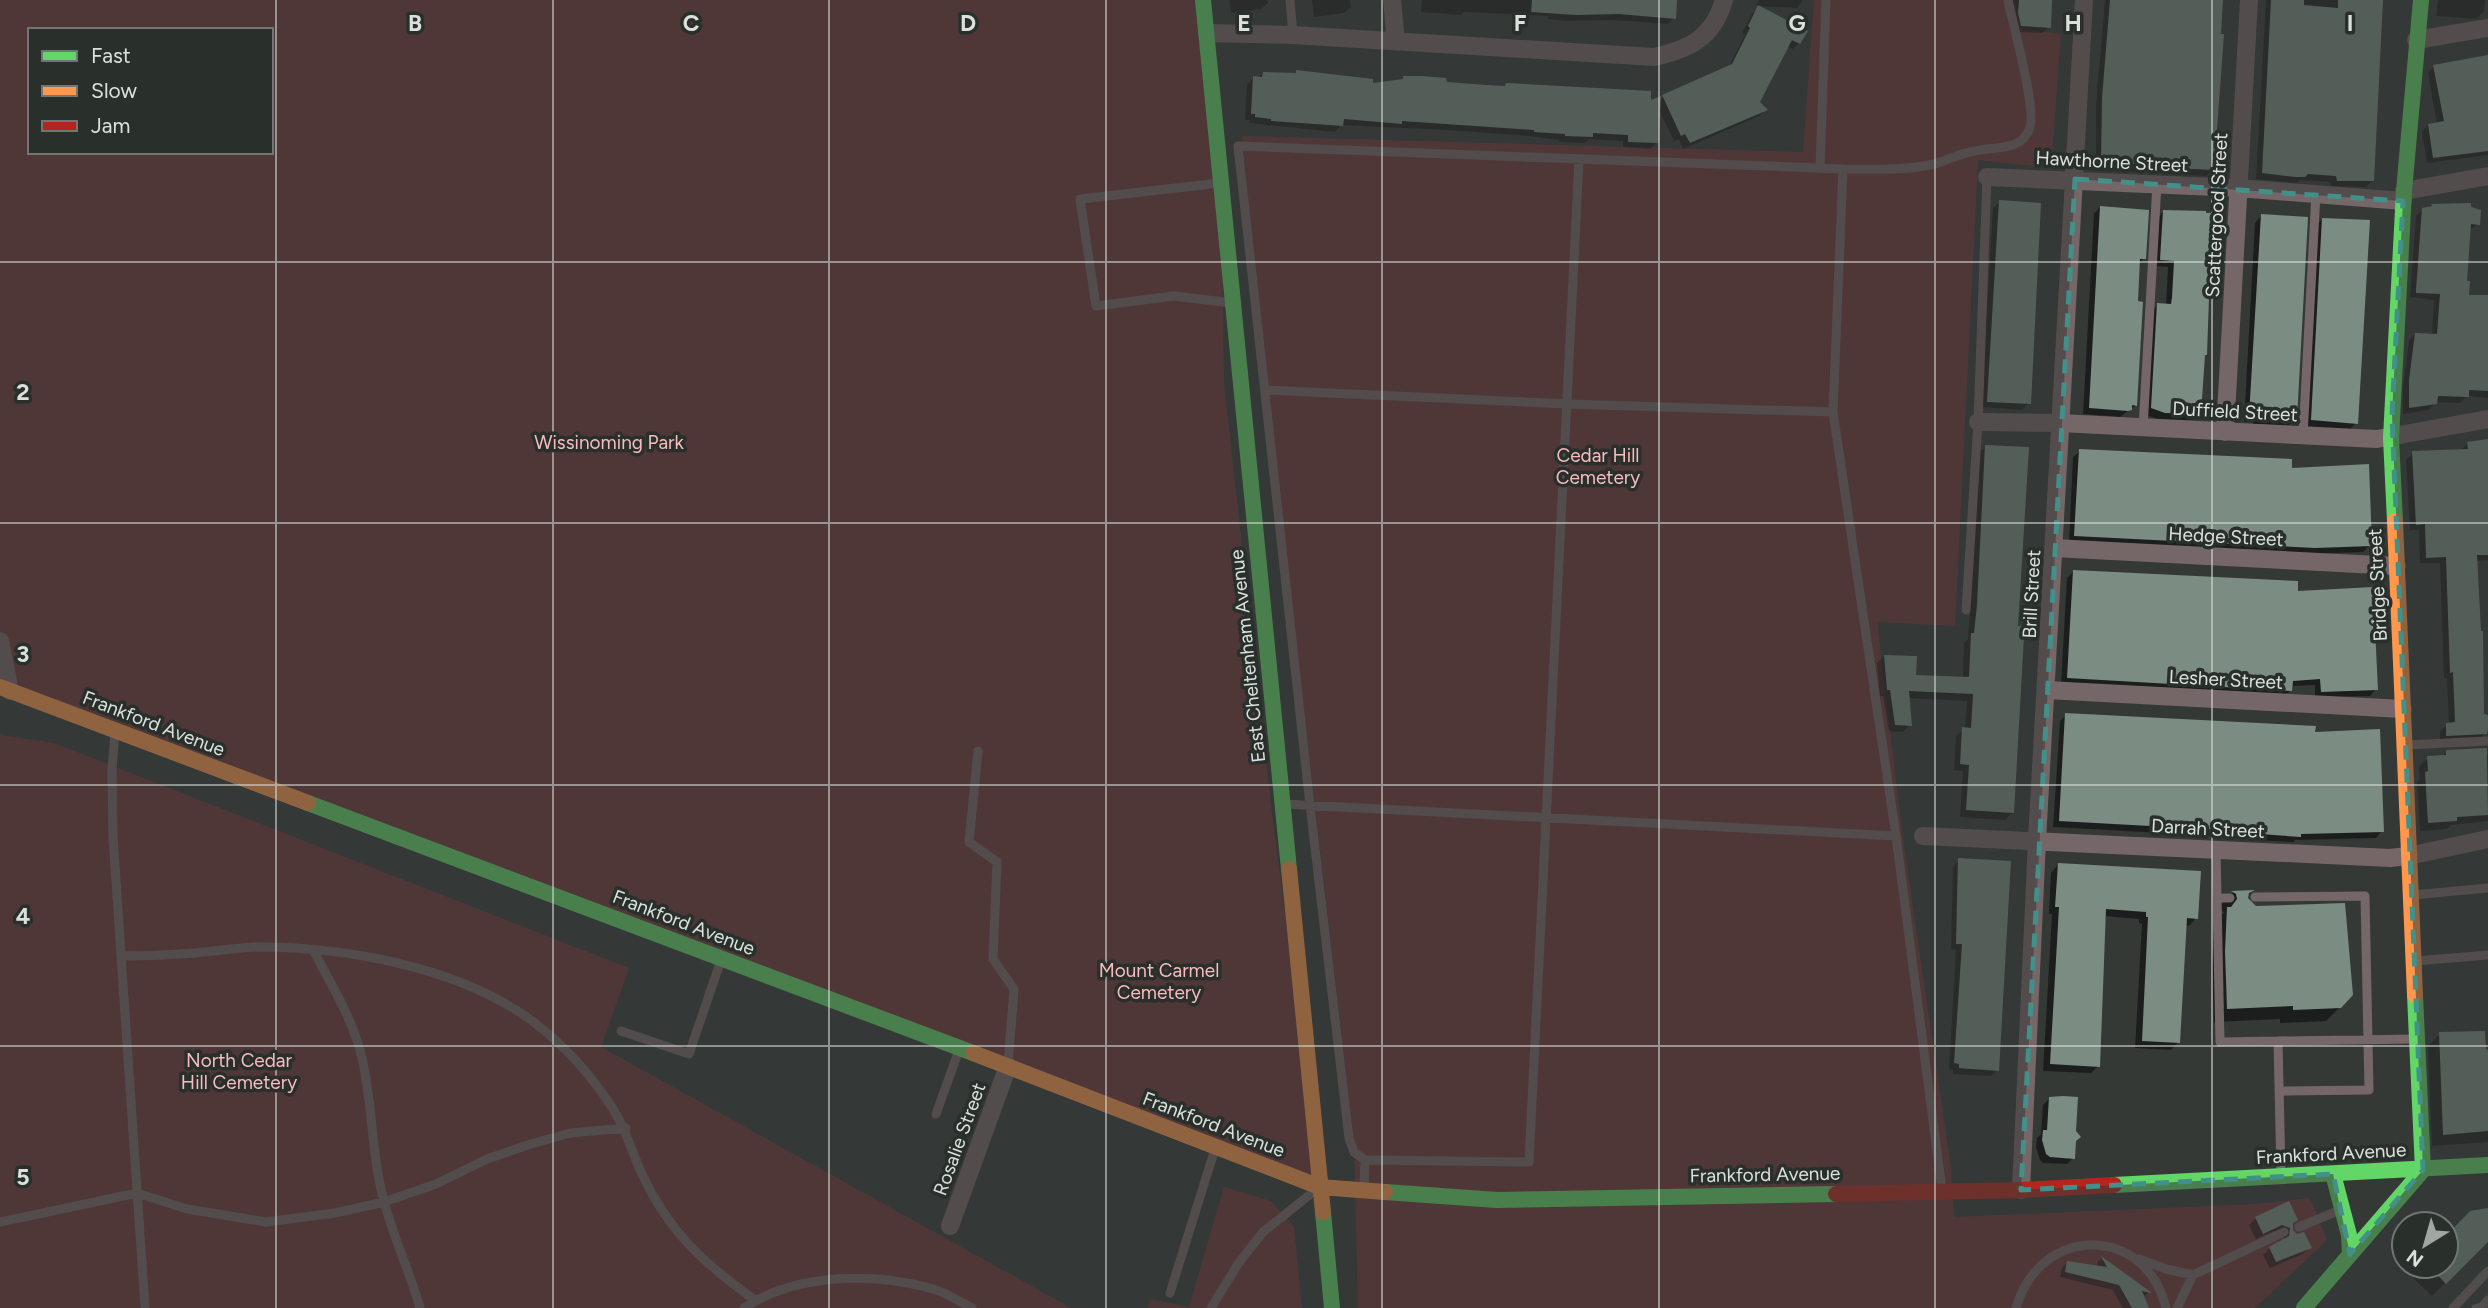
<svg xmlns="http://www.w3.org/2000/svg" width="2488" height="1308" viewBox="0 0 2488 1308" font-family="Figtree,sans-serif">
<rect width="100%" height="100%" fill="#343936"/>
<path fill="#6f373b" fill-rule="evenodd" d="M0,0H1203L1221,183L1224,384L1271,806L1320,1187L10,691L0,641ZM30,30H271V152H30Z
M1814,0H2014L2021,29L2061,34L2051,168L1978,160L1955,626L1877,622L1903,839L1951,1168L1954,1217L2255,1204L2310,1198L2327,1240L2255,1308H1358L1354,1141L1268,400L1242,136L1803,152Z
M0,735L54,743L629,968L601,1047L1071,1308H0Z
M1224,1187L1271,1201L1294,1227L1302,1308H1148L1150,1299L1189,1307Z"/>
<path fill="#0007" d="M1230,0H1267L1268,3L1261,9L1231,13Z
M1312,0H1350L1351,7L1344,13L1314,17Z
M1422,0H1676L1674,18L1668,24L1612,20L1568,21L1548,19V16L1464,12L1461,15L1421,12Z
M1759,0H1803L1797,8L1756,6Z
M2013,0H2052L2049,27L2042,33L2015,32L2012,20Z
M2105,0H2221L2213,169L2206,176L2168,174V171L2139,168L2134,172L2096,170V105Z
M2266,0H2382L2373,180L2366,187L2331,186L2330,182L2300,180L2297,183L2256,179Z
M2438,0H2485L2484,11L2476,19L2436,16Z
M1758,8L1799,43L1793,49L1786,46L1758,102L1765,110L1759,116L1683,149L1679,139L1674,141L1658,108L1657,142L1650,149L1623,147V141L1589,139L1585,143L1559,142V140L1528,136L1447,130L1341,125L1335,132L1249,123L1250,120H1245L1247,84L1254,78H1259L1263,73L1371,85L1401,81L1404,78L1445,84L1503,88L1506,85L1649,103L1659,101L1663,97L1728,68L1745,35L1742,33L1752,14Z
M2488,57V155L2427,163L2422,132L2428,125L2437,124L2428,73L2434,66Z
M2000,202L2029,403L2022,410L1981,407L1993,208Z
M2469,204L2478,224L2469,230L2465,283L2467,298L2488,336V398L2467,396L2460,403L2436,402L2429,410L2403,414V388L2409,341L2415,334L2432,336L2434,300L2410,297L2416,216L2423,209L2432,206Z
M2100,207L2144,258L2138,264L2136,405L2120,417L2083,414L2094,214Z
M2163,212L2205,355L2203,357L2200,413L2193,420L2158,419L2145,415L2151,311L2158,305H2166L2168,267L2154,266L2157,218Z
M2261,216L2295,419L2289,425L2253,424V422H2244L2255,223Z
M2322,219L2356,423L2350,429L2305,426L2316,226Z
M2488,440V560L2476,561L2482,715L2485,733L2479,740L2440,742V731L2449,724L2447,678H2444L2440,563H2420L2419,530H2410L2406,460L2413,453L2461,450L2468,443Z
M1985,447L2016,627L2012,813L2005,820L1960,817L1963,771L1954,770L1956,736L1965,729L1967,701L1908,698L1910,725L1903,732L1889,731L1883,696H1880L1877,663L1884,656L1914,676L1963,678L1964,642L1968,639L1970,613L1978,454Z
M2080,451L2290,470L2370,545L2363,552L2308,554L2069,542L2073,457Z
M2073,572L2296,593L2376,689L2370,696L2315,697V685L2291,686V690L2284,696L2061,684L2067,578Z
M2066,715L2313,734L2382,831L2376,838L2295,840L2293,842L2254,840V838L2053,827L2060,721Z
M2447,752L2486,753L2488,755V821L2451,825L2447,829L2420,831L2417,782L2420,779L2419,766L2428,758L2442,757Z
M1959,860L1998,1070L1991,1076L1953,1074V1070L1949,1069L1956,950L1951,949L1953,867Z
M2058,865L2196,918L2189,926L2185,925L2178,1042L2171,1050L2135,1048L2142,924L2139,923V919L2104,916L2098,1066L2091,1073L2043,1071L2052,914H2049L2051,873Z
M2251,892L2246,898L2340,1007L2326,1021L2280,1023V1019L2214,1022L2212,965L2214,922L2224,913L2219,906L2232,893Z
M2440,1034L2488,1051V1142L2432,1146L2428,1046Z
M2050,1098L2074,1131L2073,1158L2067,1164L2043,1163L2040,1160L2036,1147L2037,1138L2041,1134L2043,1105Z
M2289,1203L2291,1231L2310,1248L2303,1254L2270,1268L2263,1255L2270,1248L2284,1241V1235L2274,1231L2256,1239L2249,1225L2256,1218Z
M2488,1210V1240L2432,1296L2411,1276L2420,1266H2446V1238Z
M2101,1259L2149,1293L2142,1297L2147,1308H2123L2113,1290L2060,1277L2062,1268L2068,1262L2099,1268L2097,1263Z"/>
<path fill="#7b8c82" d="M1532,0H1677L1676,19L1619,14L1576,15L1531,12Z
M2019,0H2052L2051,28L2021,26L2018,13Z
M2110,0H2223L2221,34H2224L2214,170L2173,168L2174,165L2143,161V167L2101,164L2102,98Z
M2271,0H2304V5L2338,8V0H2383L2374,181H2337L2336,176L2308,174L2305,177H2295L2262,173Z
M1758,5L1808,31L1800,44L1792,40L1760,102L1768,110L1690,143L1685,134L1681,136L1662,95L1732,64L1750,28L1748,26Z
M2488,55V151L2433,158L2428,124L2444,121L2433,65Z
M1296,70L1373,79V83L1403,79V76H1422L1446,78L1447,82L1486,85L1505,86L1506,83L1651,91V100L1661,96L1659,143L1628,142V135L1593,133V137L1565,136V134L1534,132V130L1402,121V124L1344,119L1343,126L1271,121V119L1255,117V114H1251L1253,76L1262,77L1263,72L1296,73Z
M1999,200L2041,203L2031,404L1987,402Z
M2471,203V207L2481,210L2480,225L2471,224L2467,281H2470L2469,295H2488V391L2469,390V397L2438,396L2437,404L2409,408V380L2415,333L2437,334L2440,294L2416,293V290L2422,208L2432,206L2431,204Z
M2100,206L2149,210L2146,259H2140L2138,301L2143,302L2137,406L2132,405V410L2128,411L2089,408Z
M2163,210L2206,211V213H2212L2207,355H2205L2201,414L2165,413L2151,408L2157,303L2171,304L2172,297L2174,261L2160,260Z
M2261,214L2308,217L2297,419L2258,418V416H2249Z
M2322,218L2370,220L2358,424L2311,420Z
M2488,439V555H2477L2481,631H2483L2484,714L2488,715V729L2487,734L2446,736V723L2455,722L2453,672L2450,673L2446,557L2426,558L2425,524L2416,525L2412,451L2468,449L2467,442Z
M1985,445L2029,447L2018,626H2024V636L2014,813L1966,810L1969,765L1960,764L1962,727L1971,728L1973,694L1909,691L1912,726L1895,725L1890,690H1887L1884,655L1917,656L1916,675L1969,677L1971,633H1974L1977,605Z
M2079,449L2292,459V468L2369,464L2372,546L2315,548L2074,536Z
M2073,570L2298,581V591L2373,587L2378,690L2321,692L2320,679L2293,681L2292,691L2067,678Z
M2065,713L2316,726L2315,732L2380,729L2384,832L2301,834V837L2260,834V832L2059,821Z
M2487,748L2488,815L2457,817V821L2428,823L2425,772L2428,771L2427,756L2446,755V750Z
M1958,858L2011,861L1999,1071L1959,1068V1064L1954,1063L1962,944H1956Z
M2058,863L2201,871L2198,919L2187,918L2180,1043L2142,1041L2148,917H2146V912L2106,909L2100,1067L2050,1064L2059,907H2055Z
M2255,890L2249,893L2248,898L2256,906L2345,903L2353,995L2341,1008L2293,1010V1006L2227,1009L2225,951L2227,907H2231L2237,899L2236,894L2231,891Z
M2485,1031L2486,1050L2488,1049V1131L2443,1135L2439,1032Z
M2063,1096L2078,1097L2076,1131L2081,1137L2076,1141L2075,1159L2050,1157L2046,1154L2042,1140L2043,1130H2047L2049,1097Z
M2289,1201L2298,1220L2293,1223V1230L2297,1234L2304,1232L2312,1248L2276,1262L2269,1247L2289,1236L2290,1228L2282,1225L2263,1234L2255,1217Z
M2488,1208V1242L2446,1284L2429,1266H2446V1236L2470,1211Z
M2101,1256L2152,1293L2142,1291L2149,1308H2132L2119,1285L2065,1272L2067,1261L2107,1267Z"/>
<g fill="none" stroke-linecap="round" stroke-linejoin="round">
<path stroke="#756767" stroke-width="9" d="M1290,0L1293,35
M1820,168L1826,0
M1843,169L1833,412L1896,836
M1220,183L1080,199L1096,306L1174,296L1232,303
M1265,390L1567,404L1833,412
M2143,428L2157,184
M2303,436L2316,193
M1966,610L1978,422L1987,177
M115,732L112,770L113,837L145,1308
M2406,745L2488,741
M978,751L969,842L997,862L993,959L1014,989L1008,1064
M1284,804L1896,836L1942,1190
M2216,849L2217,898
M2413,895L2488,888
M2255,897L2365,896L2369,1090L2279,1091
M2230,898H2217L2220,1042L2278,1041
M313,950C331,984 353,1019 362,1058C373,1105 371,1154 384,1201C393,1237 410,1272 420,1308
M121,956C146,956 170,955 195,953C216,951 238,948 258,947C349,947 462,968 535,1023C566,1047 592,1076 613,1109C626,1129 631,1150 641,1172C668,1231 703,1263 755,1300
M2415,961L2488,955
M621,1031L689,1054L721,960
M936,1114L959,1050
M1365,1160L1529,1162L1579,159
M2281,1174L2278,1041L2415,1039
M1364,1188L1365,1160L1354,1152L1349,1138L1310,805L1238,146L1843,169C1873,169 1904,171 1934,164C1948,160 1961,153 1975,151C1996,146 2022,152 2030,127C2036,107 2013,25 2008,0
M0,1222L137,1193L187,1209L266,1222L335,1213L384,1202L436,1184L487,1159L531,1144L570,1133L626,1128
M2299,1227L2340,1210
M2139,1259L2166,1269L2193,1275L2284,1232
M1170,1293L1215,1149
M744,1308C796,1273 875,1272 933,1289C947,1293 960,1302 972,1308
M1211,1308L1238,1264L1263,1232L1318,1188
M2016,1308C2040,1224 2146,1224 2166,1308
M2177,1308L2193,1275
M2453,1308L2488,1271
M2481,1308L2488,1300"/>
<path stroke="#756767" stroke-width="18" d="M1392,0L1396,41
M1207,33L1293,35L1654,57C1690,49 1713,38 1724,0
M2416,40L2488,28
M1987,177L2238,188L2403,201
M2404,191L2488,176
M1978,422L2060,423L2377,439L2488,419
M2225,432L2249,0
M2054,548L2397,566
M0,641L10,691
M2047,690L2403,709
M1923,836L2390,858L2408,856L2488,839
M2021,1190L2037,840L2084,0
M950,1226L1008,1066"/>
<path stroke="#63d668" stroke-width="16" d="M1203,0L1289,869
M2395,521L2391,438L2404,191L2421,0
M308,803L973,1053
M2415,995L2423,1170
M2333,1174L2349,1235L2350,1254
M2114,1185L2488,1165
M1385,1192L1497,1200L1836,1194
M1323,1212L1332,1308
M2304,1308L2423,1170"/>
<path stroke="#ff974d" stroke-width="16" d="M2395,521L2415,995
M0,687L308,803
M1289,869L1323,1212
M973,1053L1320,1187L1385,1192"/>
<path stroke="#b3261e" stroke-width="16" d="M1836,1194L2021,1190L2114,1185"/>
<path stroke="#76706f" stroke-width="5" stroke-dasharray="12 12" stroke-linecap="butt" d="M2472,1308L2488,1303"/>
</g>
<path d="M0 0H2488V1308H0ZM2075,179L2403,201L2392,415L2423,1170L2350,1254L2333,1174L2021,1190Z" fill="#343936" fill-opacity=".55" fill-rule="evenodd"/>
<path fill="none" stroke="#42908a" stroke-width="5" stroke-dasharray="14 9" stroke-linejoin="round" d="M2075,179L2403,201L2392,415L2423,1170L2350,1254L2333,1174L2021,1190Z"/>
<path fill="none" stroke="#dbe0dd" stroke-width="2" stroke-opacity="0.55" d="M276,0V1308M553,0V1308M829,0V1308M1106,0V1308M1382,0V1308M1659,0V1308M1935,0V1308M2212,0V1308M0,262H2488M0,523H2488M0,785H2488M0,1046H2488"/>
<g text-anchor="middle" stroke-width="7" stroke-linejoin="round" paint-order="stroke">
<g font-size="19" fill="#dbe0dd" stroke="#29302c">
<text transform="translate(2112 161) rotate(3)" y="7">Hawthorne Street</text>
<text transform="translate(2216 215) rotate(-87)" y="7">Scattergood Street</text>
<text transform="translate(2235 411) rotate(3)" y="7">Duffield Street</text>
<text transform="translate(2226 536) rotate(3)" y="7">Hedge Street</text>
<text transform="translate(2377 585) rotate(-93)" y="7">Bridge Street</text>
<text transform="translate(2031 594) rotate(-87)" y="7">Brill Street</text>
<text transform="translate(1247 656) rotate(-96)" y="7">East Cheltenham Avenue</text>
<text transform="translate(2226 679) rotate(3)" y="7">Lesher Street</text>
<text transform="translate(154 723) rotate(21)" y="7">Frankford Avenue</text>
<text transform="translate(2208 828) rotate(3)" y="7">Darrah Street</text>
<text transform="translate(684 922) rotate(21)" y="7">Frankford Avenue</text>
<text transform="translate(1214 1124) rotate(21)" y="7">Frankford Avenue</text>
<text transform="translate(959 1139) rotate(-70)" y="7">Rosalie Street</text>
<text transform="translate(2331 1153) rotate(-3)" y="7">Frankford Avenue</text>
<text transform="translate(1765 1174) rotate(-1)" y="7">Frankford Avenue</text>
</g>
<g font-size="19" fill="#fbbbbd" stroke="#29302c">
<text x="609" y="449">Wissinoming Park</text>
<text x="1598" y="462">Cedar Hill<tspan x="1598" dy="22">Cemetery</tspan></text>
<text x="1159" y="977">Mount Carmel<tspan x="1159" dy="22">Cemetery</tspan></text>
<text x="239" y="1067">North Cedar<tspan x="239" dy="22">Hill Cemetery</tspan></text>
</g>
</g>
<g font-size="23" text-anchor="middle" font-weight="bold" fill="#dbe0dd" stroke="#29302c" stroke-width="7" stroke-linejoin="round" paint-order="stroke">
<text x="415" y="31">B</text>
<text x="691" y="31">C</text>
<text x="968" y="31">D</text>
<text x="1244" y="31">E</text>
<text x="1520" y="31">F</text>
<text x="1797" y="31">G</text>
<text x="2073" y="31">H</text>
<text x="2350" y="31">I</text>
<text x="23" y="400">2</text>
<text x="23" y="662">3</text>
<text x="23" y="924">4</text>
<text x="23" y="1185">5</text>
</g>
<rect x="28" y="28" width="245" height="126" fill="#29302c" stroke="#707673" stroke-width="2"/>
<rect x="42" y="51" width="35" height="10" fill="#63d668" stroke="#707673" stroke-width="2"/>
<text x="91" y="63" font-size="21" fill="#dbe0dd">Fast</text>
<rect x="42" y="86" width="35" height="10" fill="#ff974d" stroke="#707673" stroke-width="2"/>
<text x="91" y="98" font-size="21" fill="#dbe0dd">Slow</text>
<rect x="42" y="121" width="35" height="10" fill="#b3261e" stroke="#707673" stroke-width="2"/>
<text x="91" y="133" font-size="21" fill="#dbe0dd">Jam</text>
<g transform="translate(2425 1245) rotate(217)"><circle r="33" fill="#29302c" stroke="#707673" stroke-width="2"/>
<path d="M0-5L12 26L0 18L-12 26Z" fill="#a1a6a3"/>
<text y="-10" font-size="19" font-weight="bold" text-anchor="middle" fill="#dbe0dd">N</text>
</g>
</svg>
